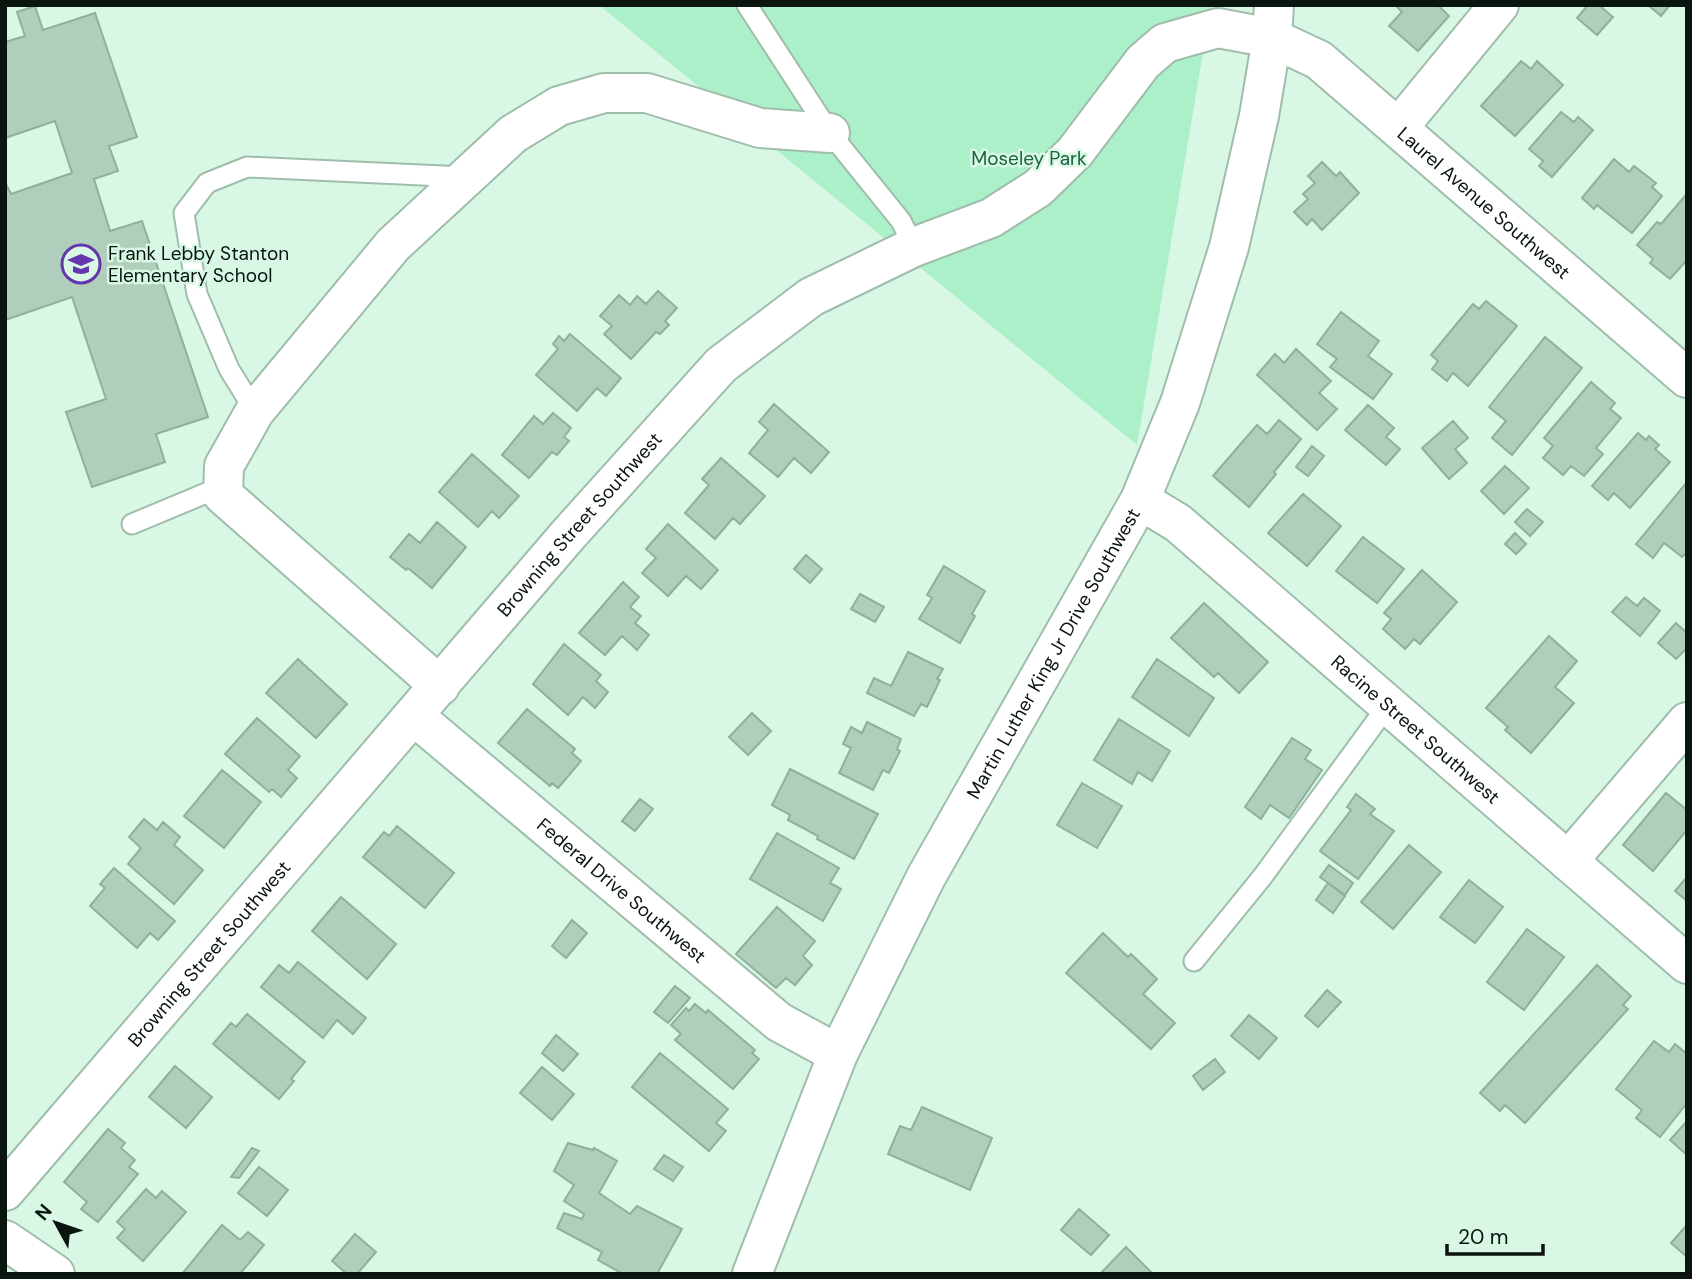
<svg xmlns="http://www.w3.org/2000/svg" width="1692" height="1279" viewBox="0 0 1692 1279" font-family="'DM Sans',sans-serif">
<rect width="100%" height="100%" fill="#d8f8e5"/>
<path fill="#abf0c8" d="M599,5H1211L1137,445Z"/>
<path fill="#afcebb" stroke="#91af9d" stroke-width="2" d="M1395,5H1438L1449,16L1418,51L1389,26L1402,12Z
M1588,5H1599L1613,17L1597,35L1577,18Z
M1648,5H1670L1661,16Z
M35,6L43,30L95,13L137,137L109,146L118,171L94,179L110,231L142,221L208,417L156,434L165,462L92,487L66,412L106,399L72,297L5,320V182L11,194L72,173L55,121L5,138V42L25,36L17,12Z
M1521,61L1531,69L1537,61L1563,85L1515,136L1481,106Z
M1561,112L1574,122L1578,117L1593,130L1552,177L1539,166L1543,161L1529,149Z
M1614,159L1629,172L1634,166L1656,183L1652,187L1662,196L1632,233L1597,205L1594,209L1582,198Z
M1322,162L1336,176L1340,172L1359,193L1322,230L1312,219L1307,225L1294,212L1308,199L1303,194L1315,183L1308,176Z
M1685,196L1687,198V260L1670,279L1650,263L1653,259L1637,245L1657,222L1661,224Z
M658,291L677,308L665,321L669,325L660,334L656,332L631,359L604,334L612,326L600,316L619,295L630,305L637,296L646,304Z
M1486,301L1517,326L1468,386L1453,373L1447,381L1432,369L1438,361L1431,355L1473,304L1479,309Z
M1341,312L1379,341L1368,356L1392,374L1373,399L1330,367L1337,359L1317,344Z
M570,334L621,378L606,396L597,388L577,411L536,375L558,349L553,344L559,336L564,341Z
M1545,337L1582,368L1512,455L1492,438L1506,421L1489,407Z
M1296,349L1331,381L1319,393L1337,409L1317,430L1257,375L1275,354L1284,363Z
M1591,382L1615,403L1610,409L1621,418L1596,448L1603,454L1584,476L1571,466L1563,475L1543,458L1553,446L1544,438Z
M774,404L829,452L811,473L794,458L778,477L749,453L768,430L759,422Z
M1368,405L1394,428L1386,437L1400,449L1386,465L1345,430Z
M553,413L571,428L564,437L569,441L557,455L552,452L529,478L502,455L534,416L543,424Z
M1279,420L1301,439L1274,472L1276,474L1249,507L1213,476L1257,425L1267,434Z
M1453,421L1468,438L1455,449L1467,463L1449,479L1422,448Z
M1638,433L1646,440L1649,436L1659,445L1655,449L1670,462L1630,508L1614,493L1608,500L1592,486Z
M1312,446L1324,456L1308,476L1296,467Z
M472,454L519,496L499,518L492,511L478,527L439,492Z
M721,458L765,496L740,524L733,518L715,539L685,513L709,485L702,479Z
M1505,466L1529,488L1504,514L1481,491Z
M1687,482V552L1682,557L1664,543L1653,558L1636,544Z
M1303,494L1341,526L1307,566L1268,533Z
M1527,509L1543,522L1530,536L1515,522Z
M437,522L466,547L432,588L408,568L406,570L390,557L409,534L420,543Z
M668,524L718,570L701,589L686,576L668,596L642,573L656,558L646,549Z
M1515,533L1526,544L1516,554L1505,544Z
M1363,537L1404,569L1377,603L1336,571Z
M806,555L822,569L810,583L794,569Z
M944,566L985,591L972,614L975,616L960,643L919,619L932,598L927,595Z
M1422,570L1457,602L1420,644L1414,639L1405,649L1383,629L1391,619L1384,613Z
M623,582L639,597L630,607L641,616L635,623L649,635L637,650L622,636L605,655L579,633Z
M860,594L884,607L875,622L851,609Z
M1626,597L1637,606L1644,598L1660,611L1640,636L1612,612Z
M1204,603L1268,662L1239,693L1218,673L1214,677L1171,638Z
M1676,623L1687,633V648L1676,659L1658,643Z
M1549,636L1577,661L1555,687L1574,703L1531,753L1505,730L1508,727L1486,708Z
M564,644L601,675L596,681L608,692L595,708L583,697L568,715L533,684Z
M908,652L943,669L937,679L940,680L927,707L921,704L914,716L867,693L874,678L891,686Z
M298,659L347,704L316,738L266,693Z
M1157,659L1214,698L1189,736L1132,697Z
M527,709L575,749L572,753L581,761L558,788L552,783L550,786L498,743Z
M752,713L771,731L748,755L729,737Z
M257,718L300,756L288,770L297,778L281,797L272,789L269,792L225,754Z
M1119,719L1170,751L1152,781L1138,772L1132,784L1094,760Z
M867,722L901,739L897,749L900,751L889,773L883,770L873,790L839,773L851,748L843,744L851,727L862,733Z
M1292,738L1311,750L1305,759L1322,770L1289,818L1270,805L1261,819L1245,807Z
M790,769L878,814L854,859L817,839L818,836L788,820L790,815L772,805Z
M222,770L261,802L224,848L184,816Z
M1082,783L1122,806L1097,848L1057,825Z
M1666,793L1687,810V830L1653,871L1623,845Z
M1356,794L1375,809L1370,814L1394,831L1358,879L1320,851L1351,810L1347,807Z
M640,799L653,809L635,831L622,821Z
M144,819L157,830L163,822L180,837L174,845L203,870L174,904L128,864L141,848L129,837Z
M397,826L454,873L425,908L363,857L384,832L389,836Z
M777,833L839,868L830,883L841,889L823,921L750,879Z
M1409,845L1441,872L1393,929L1361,902Z
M1329,865L1353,883L1345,895L1320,877Z
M114,868L175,921L158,940L150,933L137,948L90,906L105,888L100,884Z
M1687,877V901L1675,891Z
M1469,880L1503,907L1475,943L1440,917Z
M1328,883L1345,896L1333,913L1316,900Z
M341,897L396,944L367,979L312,931Z
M777,907L815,941L803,956L812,965L795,985L786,978L776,988L736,954Z
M572,920L587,933L566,958L552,946Z
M1527,929L1564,957L1524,1010L1487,982Z
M1103,933L1128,957L1131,954L1157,979L1143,994L1175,1023L1151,1049L1066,973Z
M298,962L366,1018L353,1034L337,1020L323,1038L261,987L279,965L289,973Z
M1597,965L1631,996L1623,1005L1628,1009L1525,1123L1505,1105L1500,1111L1480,1093Z
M675,986L690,998L668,1023L654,1012Z
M1327,990L1341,1002L1318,1027L1305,1016Z
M695,1004L706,1013L708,1010L755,1050L752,1053L759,1059L733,1089L675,1040L681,1034L671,1025L686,1008L689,1011Z
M247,1014L305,1062L291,1079L294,1081L279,1099L213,1044L231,1023L236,1027Z
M1249,1015L1277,1038L1259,1059L1231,1036Z
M556,1035L578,1054L563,1071L542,1053Z
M1654,1041L1669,1052L1675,1044L1687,1054V1103L1660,1137L1636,1118L1642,1110L1616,1089Z
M660,1053L728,1109L716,1123L726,1131L709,1151L632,1087Z
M1215,1059L1225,1072L1203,1090L1193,1076Z
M175,1066L212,1097L186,1128L149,1097Z
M542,1067L574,1094L552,1120L520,1093Z
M922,1107L992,1138L970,1190L888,1154L900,1126L911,1130Z
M1687,1121V1155L1670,1140Z
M108,1129L125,1143L121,1148L135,1160L129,1167L138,1174L98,1222L81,1209L87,1202L64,1182Z
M568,1143L593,1150L594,1148L617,1161L599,1193L630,1214L637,1206L682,1229L657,1274H623L598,1260L602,1252L557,1228L564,1213L582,1219L584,1214L564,1201L574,1185L554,1171Z
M252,1148L259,1151L239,1178L231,1177Z
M664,1155L683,1167L673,1181L654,1169Z
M259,1167L288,1190L267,1216L238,1193Z
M146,1189L156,1198L162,1191L186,1212L143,1261L117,1238L125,1229L117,1222Z
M1079,1209L1109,1235L1091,1255L1061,1230Z
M222,1225L240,1240L248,1232L264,1245L240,1274H182Z
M1685,1227L1687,1228V1257L1671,1243Z
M355,1234L376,1252L357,1274H347L332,1261Z
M1126,1247L1153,1274H1100Z"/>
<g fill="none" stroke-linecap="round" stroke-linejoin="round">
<defs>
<path id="lane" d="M747,5L830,133L901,221L914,247
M255,411L229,369L197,294L184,213L207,183L247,167L465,177
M132,524L223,486
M1194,961L1263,876L1388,705"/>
<g id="street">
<path d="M1399,127L1499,5"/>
<path id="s1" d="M1140,500L1178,523L1687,964"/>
<path d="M440,686L223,495L224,466L255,411L393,245L513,134L559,106L604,93H647L760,128L830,133"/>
<path id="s2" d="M414,716L779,1022L838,1054"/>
<path d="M1568,861L1687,722"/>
<path id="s3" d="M5,1191L568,535L721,365L811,297L914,247L991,218L1038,188L1075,152L1143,62L1165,43L1218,28L1272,38L1319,60L1687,378"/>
</g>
<g id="secondary">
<path d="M5,1240L55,1274"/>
<path id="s4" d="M752,1274L838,1054L926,877L1140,500L1180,403L1229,247L1259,116L1272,38L1274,5"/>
</g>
</defs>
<use href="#lane" stroke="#9fbdab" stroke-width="23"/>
<use href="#street" stroke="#9fbdab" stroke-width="42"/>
<use href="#secondary" stroke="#9fbdab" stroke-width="42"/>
<use href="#lane" stroke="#fff" stroke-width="19"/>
<use href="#street" stroke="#fff" stroke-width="38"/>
<use href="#secondary" stroke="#fff" stroke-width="38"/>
</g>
<defs>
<symbol id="school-ring" viewBox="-11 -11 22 22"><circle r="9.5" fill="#d8f8e5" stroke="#6535ad" stroke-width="1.5"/><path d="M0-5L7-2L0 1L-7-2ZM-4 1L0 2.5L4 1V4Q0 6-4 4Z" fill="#6535ad"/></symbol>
</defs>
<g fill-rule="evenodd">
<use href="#school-ring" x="59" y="242" width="44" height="44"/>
</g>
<g text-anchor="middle" stroke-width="5" stroke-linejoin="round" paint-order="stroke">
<g font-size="19" fill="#186340" stroke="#d8f8e5">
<text x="1029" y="165">Moseley Park</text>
</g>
<g font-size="19" fill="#0a150f" stroke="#d8f8e5">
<text dy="7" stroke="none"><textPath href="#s3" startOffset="2032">Laurel Avenue Southwest</textPath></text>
<text dy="7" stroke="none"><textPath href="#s3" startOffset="880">Browning Street Southwest</textPath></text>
<text dy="7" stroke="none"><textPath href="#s4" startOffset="691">Martin Luther King Jr Drive Southwest</textPath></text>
<text dy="7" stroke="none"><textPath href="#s1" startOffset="359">Racine Street Southwest</textPath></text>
<text dy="7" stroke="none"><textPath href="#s2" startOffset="271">Federal Drive Southwest</textPath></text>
<text dy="7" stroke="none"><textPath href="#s3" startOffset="313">Browning Street Southwest</textPath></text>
</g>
<g font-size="19" fill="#0a150f" stroke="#d8f8e5" text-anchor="start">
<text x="108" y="260">Frank Lebby Stanton<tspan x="108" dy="22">Elementary School</tspan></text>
</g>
</g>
<rect width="1692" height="1279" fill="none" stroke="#0a150f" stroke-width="14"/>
<g transform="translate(56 1223) rotate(310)" stroke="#d8f8e5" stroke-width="5" paint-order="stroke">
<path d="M0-5L12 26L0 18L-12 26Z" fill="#0a150f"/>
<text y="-10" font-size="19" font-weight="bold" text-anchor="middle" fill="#0a150f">N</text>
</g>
<path d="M1447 1244v10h96v-10" fill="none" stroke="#0a150f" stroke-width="3.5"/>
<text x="1458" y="1244" font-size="21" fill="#0a150f" stroke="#d8f8e5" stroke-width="5" paint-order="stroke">20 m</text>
</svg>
